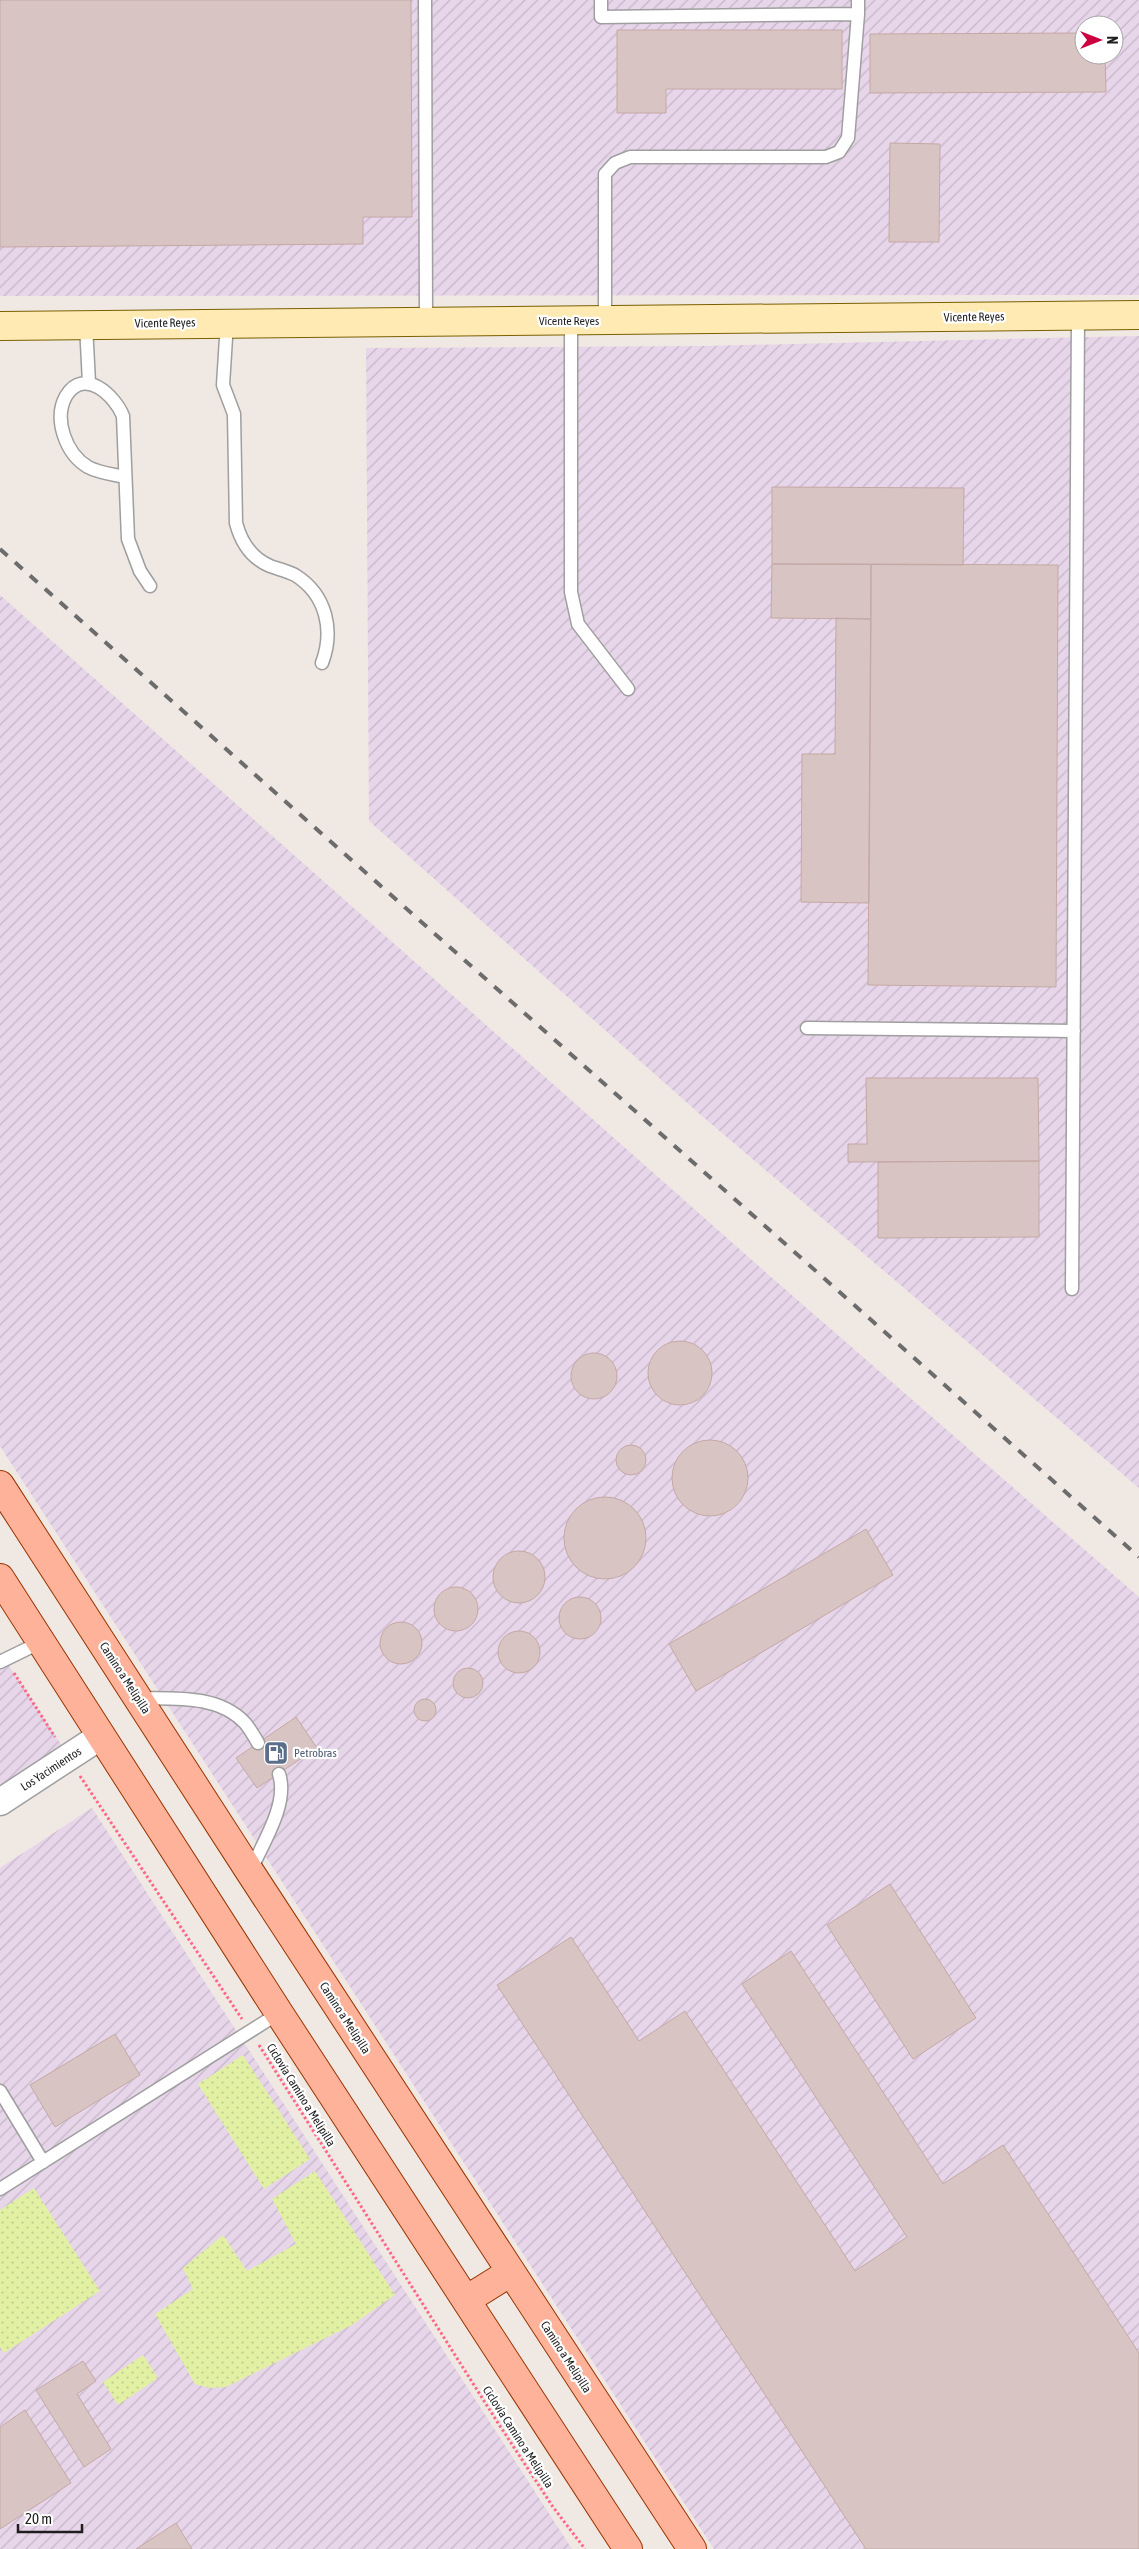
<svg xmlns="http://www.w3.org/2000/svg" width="1139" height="2549" viewBox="0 0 1139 2549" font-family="'Asap Condensed',sans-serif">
<defs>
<pattern id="industrial-furrows" width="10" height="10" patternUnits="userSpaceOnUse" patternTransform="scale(1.25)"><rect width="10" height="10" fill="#e7d5ea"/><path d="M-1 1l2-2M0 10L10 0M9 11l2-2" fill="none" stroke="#c6b6c8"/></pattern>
<pattern id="grass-dots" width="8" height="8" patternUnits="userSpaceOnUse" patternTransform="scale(1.25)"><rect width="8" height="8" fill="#e2f0a4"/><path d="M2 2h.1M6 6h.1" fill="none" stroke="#c1cd8d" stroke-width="1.8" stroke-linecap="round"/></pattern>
</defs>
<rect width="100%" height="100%" fill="#f0e8e3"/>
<path fill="url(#industrial-furrows)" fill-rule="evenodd" d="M0,0H1139V295L0,296ZM1084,25H1114V55H1084Z
M1139,336V1488L702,1116L369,821L366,348L704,346Z
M0,595L771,1277L1139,1597V2549H714L0,1446Z
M0,1652L66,1752L0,1793Z
M92,1808L572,2549H0V1868Z"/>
<path fill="url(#grass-dots)" d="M243,2055L310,2159L264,2189L198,2084Z
M315,2171L395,2295L352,2325L226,2387L210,2388L195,2384L155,2314L193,2289L183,2268L223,2235L247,2271L296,2244L272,2199Z
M34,2188L100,2291L4,2353L0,2347V2210Z
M143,2355L158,2378L118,2405L103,2382Z"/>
<path fill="#d8c5c3" stroke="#c4a8a4" d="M0,0H411L412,217H363V244L0,247Z
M617,30H842V89H666V113H617Z
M1084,33V55H1105L1106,92L870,93V34Z
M890,143L940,144L939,242H889Z
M772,487L964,488L963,565L772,564Z
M772,564H871V619L771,618Z
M871,564L1058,565L1056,987L868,985Z
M836,618L871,619L869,903L801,902L802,754H835Z
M866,1078H1038L1039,1161L848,1162V1144H867Z
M1039,1161V1237L878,1238V1162Z
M648 1373a32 32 0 1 1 64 0a32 32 0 1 1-64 0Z
M571 1376a23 23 0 1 1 46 0a23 23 0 1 1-46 0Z
M672 1478a38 38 0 1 1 76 0a38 38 0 1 1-76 0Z
M616 1460a15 15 0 1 1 30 0a15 15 0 1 1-30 0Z
M564 1538a41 41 0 1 1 82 0a41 41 0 1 1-82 0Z
M866,1529L893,1575L696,1691L669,1644Z
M493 1577a26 26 0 1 1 52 0a26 26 0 1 1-52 0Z
M434 1609a22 22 0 1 1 44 0a22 22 0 1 1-44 0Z
M559 1618a21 21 0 1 1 42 0a21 21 0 1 1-42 0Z
M380 1643a21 21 0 1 1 42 0a21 21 0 1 1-42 0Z
M498 1652a21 21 0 1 1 42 0a21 21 0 1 1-42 0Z
M453 1683a15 15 0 1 1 30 0a15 15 0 1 1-30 0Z
M414 1710a11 11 0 1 1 22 0a11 11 0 1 1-22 0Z
M296,1717L317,1748L257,1788L236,1758Z
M890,1884L976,2018L913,2059L827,1925Z
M571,1937L639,2041L685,2011L855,2271L907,2237L742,1984L791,1951L943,2184L1003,2145L1139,2353V2549H866L497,1985Z
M115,2034L140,2075L55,2127L30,2085Z
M83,2361L96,2381L77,2394L111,2449L84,2467L36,2390Z
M25,2410L71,2483L0,2529V2427Z
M176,2523L192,2549H136Z"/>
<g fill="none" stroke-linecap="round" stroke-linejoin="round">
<defs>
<path id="lane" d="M425,0L426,321
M601,0V17L858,14V0
M571,321V592L578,624L628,689
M605,321V174L615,163L630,157H826L839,152L848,138L858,14
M227,322L223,385L234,414L236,523C241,542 251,558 270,566C278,569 287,571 295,575C327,595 334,631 322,663
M86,325L89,383
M125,477C112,474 99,473 88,467C66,454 53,419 66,396C84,366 115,396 123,416L128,539L140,571L150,586
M807,1028L1074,1031
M1072,1289L1078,316
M0,1662L41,1642
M138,1698C173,1699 218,1694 245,1723C250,1729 254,1736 258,1743
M250,1872C262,1844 289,1804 279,1774
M0,2091L43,2162
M0,2189L279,2013"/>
<path id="street" d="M0,1802L101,1736"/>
<path id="secondary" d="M0,326L1139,315"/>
<path id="primary" d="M0,1485L250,1872L692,2549
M0,1578L279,2013L628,2549
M466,2300L511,2272"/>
</defs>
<use href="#lane" stroke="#9f9f9f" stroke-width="15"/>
<use href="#street" stroke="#9f9f9f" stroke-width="29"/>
<use href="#secondary" stroke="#7b6000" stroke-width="30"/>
<use href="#primary" stroke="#993500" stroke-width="30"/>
<path stroke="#f68" stroke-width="3" stroke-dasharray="2.5 2.5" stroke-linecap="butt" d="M14,1673L55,1737
M80,1776L242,2019
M259,2045L498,2423L553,2507L585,2549"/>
<use href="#lane" stroke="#fff" stroke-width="12"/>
<use href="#street" stroke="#fff" stroke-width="26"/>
<use href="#secondary" stroke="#ffeab3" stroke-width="28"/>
<use href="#primary" stroke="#ffb29a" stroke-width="28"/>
<path stroke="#6c6c6c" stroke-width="4" stroke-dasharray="10 10" stroke-linecap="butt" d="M0,549L1139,1557"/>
</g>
<defs>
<symbol id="fuel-square" viewBox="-11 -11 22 22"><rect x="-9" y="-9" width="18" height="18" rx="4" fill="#5c6f8a" stroke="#fff"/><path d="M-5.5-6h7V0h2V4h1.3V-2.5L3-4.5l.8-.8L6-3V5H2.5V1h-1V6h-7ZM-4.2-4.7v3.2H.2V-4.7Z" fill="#fff"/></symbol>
</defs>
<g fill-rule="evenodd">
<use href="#fuel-square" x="262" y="1739" width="28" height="28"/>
</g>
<g text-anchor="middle" stroke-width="4.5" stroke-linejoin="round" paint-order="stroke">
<g font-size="12" fill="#1e1e1e" stroke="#fff">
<text transform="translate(974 317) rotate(-1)" y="4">Vicente Reyes</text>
<text x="569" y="325">Vicente Reyes</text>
<text transform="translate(165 323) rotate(-1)" y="4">Vicente Reyes</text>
<text transform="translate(125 1678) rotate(57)" y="4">Camino a Melipilla</text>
<text transform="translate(51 1769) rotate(-33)" y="4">Los Yacimientos</text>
<text transform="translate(345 2018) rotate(57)" y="4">Camino a Melipilla</text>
<text transform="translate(301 2095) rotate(58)" y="4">Ciclovía Camino a Melipilla</text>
<text transform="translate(566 2357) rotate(57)" y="4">Camino a Melipilla</text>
<text transform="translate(518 2437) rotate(57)" y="4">Ciclovía Camino a Melipilla</text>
</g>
<g font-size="12" fill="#4e5e75" stroke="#fff" text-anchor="start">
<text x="294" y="1757">Petrobras</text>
</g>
</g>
<g transform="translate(1099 40) rotate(90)"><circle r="24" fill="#ffffff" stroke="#a5a5a5"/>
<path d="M0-4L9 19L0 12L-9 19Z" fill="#cd0042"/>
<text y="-8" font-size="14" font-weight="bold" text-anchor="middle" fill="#1e1e1e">N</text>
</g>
<path d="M18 2524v8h64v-8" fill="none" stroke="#1e1e1e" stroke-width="2.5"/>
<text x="25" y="2524" font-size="15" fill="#1e1e1e" stroke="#ffffff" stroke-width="4" paint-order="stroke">20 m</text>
</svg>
